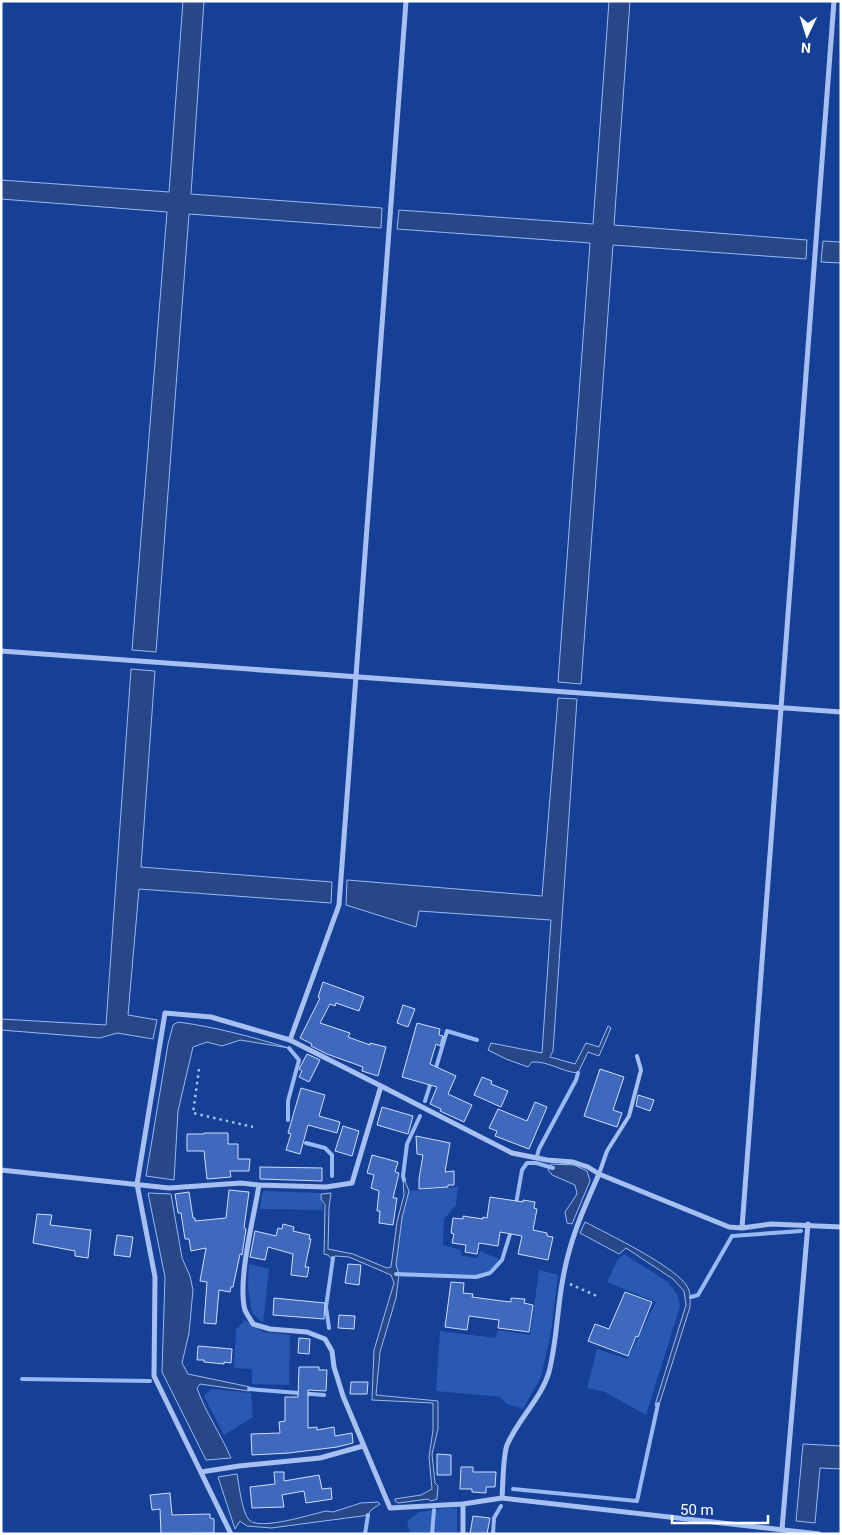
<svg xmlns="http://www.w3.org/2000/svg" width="842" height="1535" viewBox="0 0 842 1535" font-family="Roboto,sans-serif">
<rect width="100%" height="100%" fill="#164095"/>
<path fill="#2959b3" d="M458,1187L456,1205L444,1219L443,1245L461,1250L462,1256L478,1258L480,1251L503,1261L491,1273L477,1279L400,1277L396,1265L402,1218L409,1191Z
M263,1191L320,1193L323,1210L260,1209Z
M624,1254L668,1282L678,1296L680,1306L646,1415L605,1392L587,1388L597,1349L627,1359L656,1302L607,1282L618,1259Z
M249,1264L269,1269L263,1323L252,1313L248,1288Z
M539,1270L558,1275L551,1332L541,1377L523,1409L507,1404L500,1397L436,1391L440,1331L495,1338L498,1330L530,1335Z
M245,1320L263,1332L290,1335L289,1385L252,1384V1369L234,1368L236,1329Z
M211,1389L251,1393L253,1417L224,1435L204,1396Z
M457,1507V1534H410L407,1522L419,1512Z"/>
<path fill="#284787" stroke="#99b9f4" d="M183,1H204L191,194L382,208L381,228L189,214L156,652L132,650L167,212L1,199V180L169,192Z
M609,1H630L614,225L807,240L806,259L613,245L581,684L558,682L590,243L397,229L399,210L593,224Z
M823,241L841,242V263L821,262Z
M131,669L155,671L141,867L332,882L331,903L139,889L128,1015L157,1020L153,1039L117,1033L100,1038L1,1030V1019L106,1025Z
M558,698L577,699L553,1051L550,1057L575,1064L586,1043L599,1047L608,1026L611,1028L599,1056L588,1052L578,1073C562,1072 549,1061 532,1062L528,1067L506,1059L488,1050L491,1043L542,1053L551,920L419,911L416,927L346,905L347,880L542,896Z
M178,1022C216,1027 252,1037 289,1048L240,1040L222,1046L207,1042L193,1047L178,1111L174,1180L146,1176L168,1044L173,1025Z
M551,1164L574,1165L587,1171L590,1181L572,1224L567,1223L565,1212L577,1194L575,1185L552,1175L548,1170Z
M403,1176L409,1191L402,1218L396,1265L399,1274L396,1298L380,1352L376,1395L438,1401V1429L432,1454L435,1483L438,1486L437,1499L431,1501L428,1499L398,1503L395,1501V1499L421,1495L432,1489L429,1457L433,1430V1403L372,1400L374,1350L394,1283L391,1275L349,1257L335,1256L333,1261L328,1255L324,1254L325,1205L321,1199V1194L331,1193L329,1208L328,1249L353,1254L387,1268L391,1267L397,1222L404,1195Z
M148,1193L171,1194L182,1258L190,1276L193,1290L189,1333L182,1363L188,1374L250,1387L249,1391L200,1384L197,1388C205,1412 221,1434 231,1458L206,1460L162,1372L165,1277Z
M585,1222C606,1233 679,1268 688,1288C691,1294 690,1301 690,1307L658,1408L655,1405L686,1305L684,1291L673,1279L626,1248L619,1254L580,1233Z
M803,1444L841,1446V1469L820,1468L815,1523L796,1521Z
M237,1474C239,1485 242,1512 249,1520C260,1531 312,1514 326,1511L333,1512L361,1503L378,1502L380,1504L371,1510L368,1515L362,1516L271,1528L247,1526L240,1521L235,1529L218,1477Z"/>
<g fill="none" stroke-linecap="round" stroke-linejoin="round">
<path stroke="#99b9f4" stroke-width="4" d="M435,1071L447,1031L477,1040
M425,1101L431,1082
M288,1120V1101L299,1060L289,1048
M306,1143L325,1148L332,1155V1176
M537,1156L539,1149L576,1080L578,1073
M404,1180L403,1176L407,1144L420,1116
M516,1204L522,1170L527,1163H536L553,1168
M396,1274L476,1277L490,1273L502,1260L511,1231
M691,1297L698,1295L732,1236L801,1231
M329,1328L326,1307L333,1258
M22,1379L150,1381
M249,1389L324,1395
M513,1489L637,1501L658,1404
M365,1534L368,1515
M432,1534L434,1510
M493,1534L494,1518L501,1506"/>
</g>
<path fill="#3e69bc" stroke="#cedefc" d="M323,982L364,997L359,1011L336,1003L335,1006L330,1004L320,1023L350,1033L348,1037L370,1045V1043L386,1047L378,1076L362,1071L363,1067L327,1054L311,1046L312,1044L300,1038L320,998L318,997Z
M403,1005L415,1009L408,1027L397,1023Z
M417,1023L440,1029L439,1035L443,1036L440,1046L436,1044L430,1064L456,1076L448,1094L472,1105L464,1122L440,1111L441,1109L430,1104L437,1087L402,1077Z
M307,1054L320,1060L309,1082L299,1077L302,1071L299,1069Z
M600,1069L624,1077L613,1110L622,1113L617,1127L584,1116Z
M482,1077L492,1081L491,1084L508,1091L501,1107L474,1095Z
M301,1088L325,1095L319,1116L340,1122L337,1133L308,1125L300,1154L286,1150L291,1134L288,1133Z
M638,1095L654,1100L650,1111L636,1106Z
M535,1102L547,1107L529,1149L495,1136L497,1131L489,1128L498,1109L527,1121Z
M382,1107L413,1116L408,1134L377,1125Z
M343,1126L359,1131L352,1156L335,1151Z
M204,1133H228V1144H238V1159H250L249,1171H230L231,1177L207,1179L204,1151H187V1134H204Z
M416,1136L450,1143L445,1172L454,1171V1185H448V1187L419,1189V1179L423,1155L417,1154Z
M372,1155L398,1162L395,1172L399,1173L393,1198H397L393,1225L379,1223L380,1211H377L379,1191L371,1188L374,1175L367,1173Z
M260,1167L322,1168V1181L260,1179Z
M229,1190L249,1192L244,1228L246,1229L242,1255L240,1254L233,1287H231L230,1292L219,1290L216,1324L204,1323L207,1282L200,1281L206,1248L191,1251L189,1239H185L181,1213H178L175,1194L189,1192L193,1218H195V1221L226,1218Z
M490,1197L523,1202V1200L535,1202L534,1208L537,1209L533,1230L547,1233V1236L553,1237L548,1260L518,1254L522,1236L500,1232L498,1246L479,1243L477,1254L465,1252L466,1245L452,1243L454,1234L451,1233L453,1218L463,1219V1216L483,1219V1217L487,1218Z
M37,1214L52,1215L50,1225L91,1230L88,1258L75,1256V1251L33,1243Z
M283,1224L294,1227L293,1231L310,1235L309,1239H311L305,1267H309L307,1277L291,1275L293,1254L268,1247L265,1260L250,1257L255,1231L276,1236L278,1228L282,1229Z
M117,1235L133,1237L130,1257L114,1255Z
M348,1264L361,1265L359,1285L345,1283Z
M451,1282L464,1283L463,1293L473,1294L472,1297L502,1301L511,1302V1298L525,1299L524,1303L533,1305L529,1332L498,1328L499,1320L469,1316L467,1330L445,1327Z
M625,1292L652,1302L638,1337L636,1336L628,1356L588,1341L595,1324L609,1329Z
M274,1298L325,1303L324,1319L273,1315Z
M339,1315L355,1316L354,1329L338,1328Z
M299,1338L310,1339L309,1354L298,1353Z
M198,1346L232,1349L231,1363L224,1362V1364L204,1362V1360H197Z
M299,1367H319V1370H327L326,1391L308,1390V1428L317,1427V1430L334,1427L335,1436L352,1433L353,1443L337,1447L289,1453L252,1455L251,1434L280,1433L279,1422L285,1421V1397H298Z
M351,1382H368L367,1394H350Z
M437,1454L451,1455V1475H437Z
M461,1467H473V1472H496L495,1487H486V1493L472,1492V1489H460Z
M274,1472H284V1481L319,1475L322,1489L331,1488L332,1499L306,1503L304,1491L282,1495L284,1507L252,1508L250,1487L275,1484Z
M170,1493L172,1515L210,1514V1518L214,1519V1533L161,1534L160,1509L152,1510L150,1495Z
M473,1516L490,1518L487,1534H470Z"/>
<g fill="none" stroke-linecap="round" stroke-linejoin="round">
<path stroke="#a6c0f1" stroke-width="2.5" stroke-dasharray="2.5 4" stroke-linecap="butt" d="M199,1069L193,1113L253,1127
M570,1284L599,1297"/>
<path stroke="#a6c0f1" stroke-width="4" d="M599,1174L607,1151L629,1116L641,1070L637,1056"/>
<path stroke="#a6c0f1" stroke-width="5" d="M1,651L841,712
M290,1040L381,1086L352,1183L326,1187L259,1185C254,1217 237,1281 245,1310C247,1315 251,1320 253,1324L270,1329L307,1332L325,1339L332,1351L334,1367L343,1396L390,1508L463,1504V1534
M381,1086L512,1153L547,1160L573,1162L588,1167L599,1174
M1,1170L169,1188L241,1183L259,1185
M742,1228L834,1
M201,1472L239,1466L320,1458L363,1446
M502,1498L819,1534
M463,1504L502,1498C503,1484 503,1456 507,1445C518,1419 541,1399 549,1372C557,1341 557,1309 563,1278C570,1239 583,1210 599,1174L729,1227L742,1228L771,1224L841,1227
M782,1529L808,1224
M231,1534L154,1376L155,1277L137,1184L165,1013L211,1017L290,1040L339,905L406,1"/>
</g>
<rect width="842" height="1535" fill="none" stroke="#ffffff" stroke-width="5"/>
<g transform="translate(807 35) rotate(184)" stroke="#164095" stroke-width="4" paint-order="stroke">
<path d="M0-4L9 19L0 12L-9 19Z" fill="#ffffff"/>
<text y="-8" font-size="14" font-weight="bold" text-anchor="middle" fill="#ffffff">N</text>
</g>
<path d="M672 1515v8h96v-8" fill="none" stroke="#ffffff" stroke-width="2.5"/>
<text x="680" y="1515" font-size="15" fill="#ffffff" stroke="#164095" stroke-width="4" paint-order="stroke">50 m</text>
</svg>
